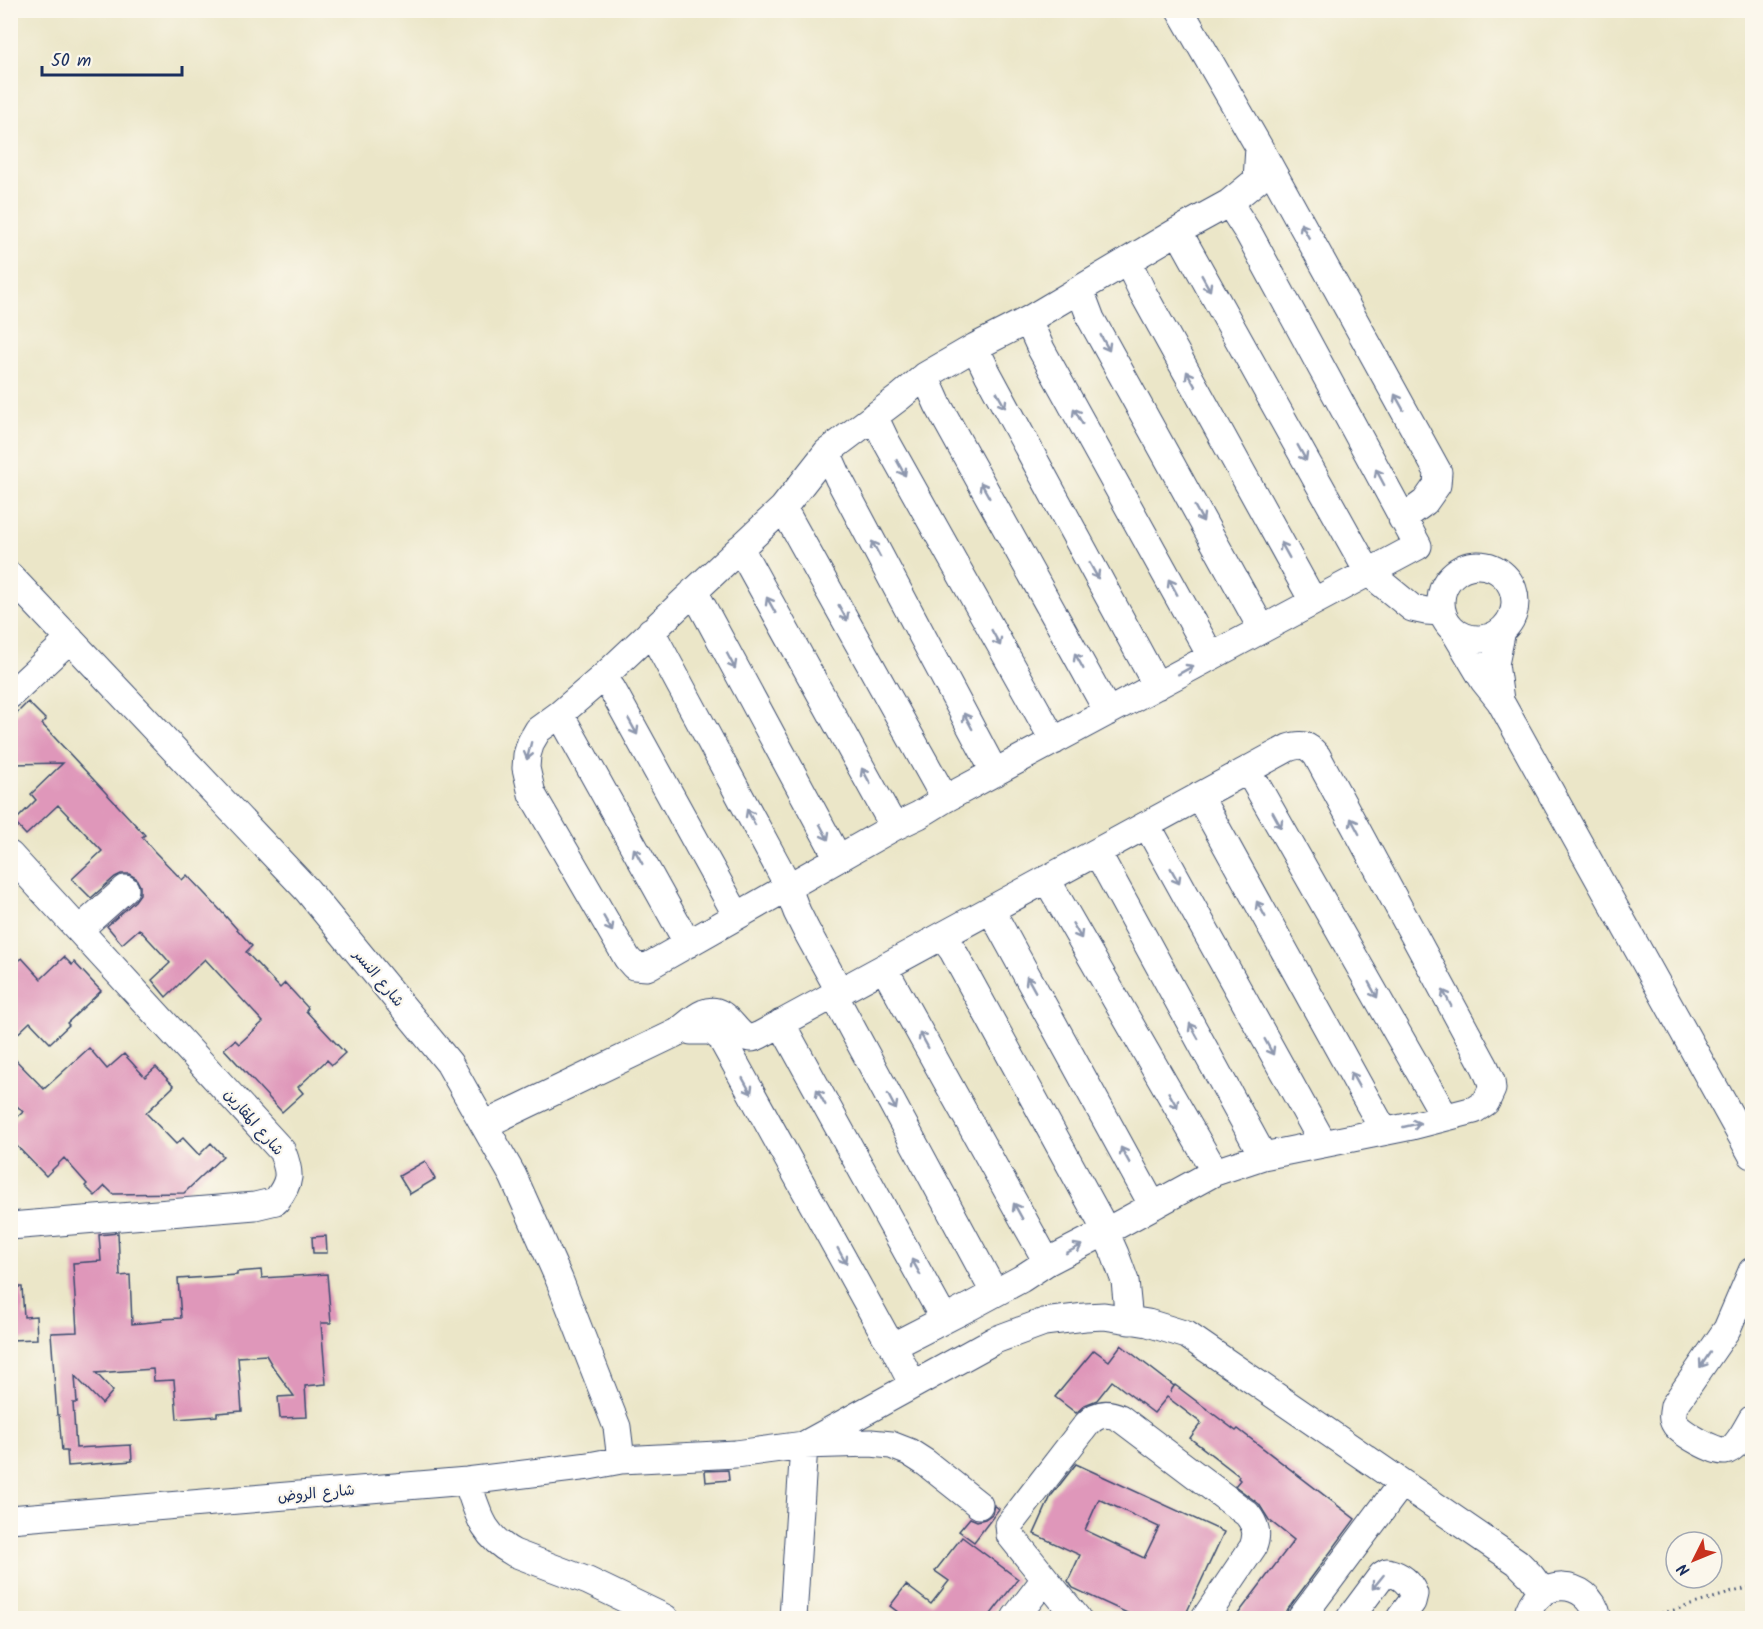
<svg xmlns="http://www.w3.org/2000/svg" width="1763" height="1629" viewBox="0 0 1763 1629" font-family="Kalam,'Playpen Sans Arabic',sans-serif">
<rect width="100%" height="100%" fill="#fbf7ec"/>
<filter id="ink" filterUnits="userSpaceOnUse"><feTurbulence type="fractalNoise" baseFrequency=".0167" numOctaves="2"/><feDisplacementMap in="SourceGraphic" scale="12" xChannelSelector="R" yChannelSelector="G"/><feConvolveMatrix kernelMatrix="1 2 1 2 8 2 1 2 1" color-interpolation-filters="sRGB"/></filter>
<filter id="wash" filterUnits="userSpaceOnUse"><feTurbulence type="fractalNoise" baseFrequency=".008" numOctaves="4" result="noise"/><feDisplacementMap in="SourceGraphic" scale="24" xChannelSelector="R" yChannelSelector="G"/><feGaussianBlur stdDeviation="1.35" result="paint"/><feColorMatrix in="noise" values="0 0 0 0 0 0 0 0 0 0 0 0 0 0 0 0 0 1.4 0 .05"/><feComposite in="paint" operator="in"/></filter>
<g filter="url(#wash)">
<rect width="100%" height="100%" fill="#ebe6c8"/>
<g id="blocks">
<path fill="#df97ba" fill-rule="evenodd" d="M28,702L46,720L42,724L145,835L142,837L154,851L182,880L187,875L220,910L252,946L246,952L280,988L285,983L308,1008L306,1011L345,1053L332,1065L327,1060L298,1087L303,1093L282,1112L224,1049L235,1040L239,1044L263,1022L205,959L166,997L152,980L170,963L165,957L139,929L122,944L107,926L135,901L140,894V886L136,878L129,874H121L115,877L91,898L72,879L102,851L58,805L26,835L14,822L36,800L31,794L63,763L12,764L10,720Z
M64,957L72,965L74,962L101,991L67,1023L69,1025L50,1043L30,1022L10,1041V969L22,958L41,979Z
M89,1048L107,1069L124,1054L145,1077L156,1067L174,1086L146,1113L176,1144L183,1138L199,1155L211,1143L223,1156L184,1193L113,1194L105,1186L95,1196L85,1186L87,1184L64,1158L46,1176L10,1139V1124L23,1112L10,1099V1054L44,1089Z
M425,1161L435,1179L410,1194L399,1176Z
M118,1233L120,1276L130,1275L132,1324L162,1321V1319L181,1318L178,1279L237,1275V1272L261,1270L262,1278L327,1274L331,1323H321L326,1384L305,1386L307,1417L280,1418L278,1397L294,1396L273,1367L266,1355L238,1357L242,1411L217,1413V1416L177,1419L174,1380L154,1381L153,1369L96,1373L113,1391L102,1404L75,1376L77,1403H73L76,1448L131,1445L132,1461L68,1466L67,1451H62L59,1415H57L51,1333L77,1332L73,1263L101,1261L99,1235Z
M326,1236L327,1253H313L312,1237Z
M10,1287H22L24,1317L36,1316L37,1339L10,1340Z
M1121,1345L1174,1386L1170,1392L1175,1385L1236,1431L1238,1429L1355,1519L1288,1609L1283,1618H1235L1294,1540L1269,1520L1259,1504L1235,1486L1240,1480L1238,1478L1239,1476L1190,1438L1201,1423L1167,1397L1154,1413L1112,1381L1097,1400L1085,1405L1076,1413L1055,1397L1094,1350L1109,1361Z
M1076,1464L1224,1532L1184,1618H1138L1073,1588L1068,1581L1080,1555L1034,1534L1051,1496ZM1099,1499L1159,1527L1144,1558L1085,1530Z
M728,1470L729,1480L706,1482L705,1471Z
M994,1505L999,1509L974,1542L959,1531L970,1518L977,1521L985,1519L992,1514Z
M962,1537L1018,1579L988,1618H906L890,1606L906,1585L931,1604L949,1581L935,1571Z"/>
</g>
</g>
<g filter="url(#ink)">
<use href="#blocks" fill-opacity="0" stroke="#3a4a6e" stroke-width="1.5"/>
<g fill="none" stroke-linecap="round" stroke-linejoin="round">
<defs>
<path id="minor" d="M1180,10L1259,147L1438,472L1437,485L1425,502L1402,519
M1229,203L1249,234L1418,546L945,799L919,815L894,827L647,967L634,966L627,958L532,794L526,768L527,755L531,742L538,730L560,714L603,677L783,508L827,452L900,397L925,376L975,347L1028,320L1178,231L1229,203L1257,180L1259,147
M1178,231L1368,572L1412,608L1426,611L1442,612
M1128,262L1143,293L1313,601
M1080,290L1091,319L1262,629
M1028,320L1041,349L1211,656
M975,347L988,374L1157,686
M925,376L938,405L1108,712
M874,416L885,439L1054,741
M827,452L839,479L995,773
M783,508L945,799
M740,548L894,827
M1441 602a37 37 0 1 1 74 0a37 37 0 1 1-74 0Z
M10,576L307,890L449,1063L513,1176L559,1279L617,1427L621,1460
M694,591L838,858
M1453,629L1484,681L1500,701L1752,1155
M651,631L784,878L797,912L806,930L840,992
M603,677L612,689L737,916
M10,695L70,639
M1500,700L1495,664L1502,630
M560,714L688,944
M1248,770L1445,1117
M1199,796L1384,1131
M1147,825L1323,1143
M1097,852L1263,1156
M10,855L282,1151C291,1174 291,1181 276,1201L255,1206L10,1226
M1047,880L1215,1172
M991,910L1147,1195L1155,1205
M80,929L125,889
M942,936L953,951L1099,1218L1115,1254L1125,1281L1129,1321
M884,968L1047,1262
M834,995L994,1292
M781,1023L944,1319
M691,1031H712L721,1038L885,1335L893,1346L913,1385
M484,1125L678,1032C686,1026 694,1017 704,1013C727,1003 734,1038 751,1038C753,1038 758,1036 760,1035L1288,748C1302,743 1308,745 1317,756L1485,1067L1491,1081L1492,1089L1486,1102L1474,1110L1412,1126L1263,1156L1215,1172L1105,1232L1047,1262L1021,1279L971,1306L893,1346
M1752,1271L1727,1329L1674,1406C1673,1413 1671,1418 1675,1424C1679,1432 1716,1453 1725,1451C1737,1449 1746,1429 1752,1419
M467,1481C478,1513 482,1536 514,1553L588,1581L665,1618
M10,1519L467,1481L589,1466L621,1460L736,1454L804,1445L871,1443L891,1445L909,1452L926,1463L979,1505
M793,1618L804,1445L995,1340L1044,1322L1085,1317L1104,1316L1148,1323L1187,1335L1517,1562L1531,1576L1543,1592
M1015,1618L1045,1579
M1077,1618L1010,1535L1009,1525L1087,1424C1097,1413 1107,1412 1120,1418L1247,1514C1256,1525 1258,1534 1253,1547L1205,1618
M1301,1618L1402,1483
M1350,1618L1382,1575L1387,1572C1400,1575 1409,1581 1414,1594L1412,1602L1400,1618
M1527,1618C1535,1576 1589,1577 1598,1618"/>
</defs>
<use href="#minor" stroke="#3a4a6e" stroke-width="29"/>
<path stroke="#3a4a6e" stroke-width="3" stroke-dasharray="1.5 4.5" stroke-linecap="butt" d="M1638,1618C1677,1612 1714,1596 1752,1587"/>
<use href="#minor" stroke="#fff" stroke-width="27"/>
</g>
<defs><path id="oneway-shaft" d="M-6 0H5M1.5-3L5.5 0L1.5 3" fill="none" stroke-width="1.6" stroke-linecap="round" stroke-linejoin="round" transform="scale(1.5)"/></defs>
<g stroke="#8d97ae">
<use href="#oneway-shaft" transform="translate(1305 231) rotate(-119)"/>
<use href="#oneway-shaft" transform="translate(1206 283) rotate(61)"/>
<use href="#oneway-shaft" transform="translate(1105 343) rotate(61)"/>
<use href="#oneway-shaft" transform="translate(1191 379) rotate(-119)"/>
<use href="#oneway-shaft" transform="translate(1001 400) rotate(61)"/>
<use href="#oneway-shaft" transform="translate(1399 402) rotate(-119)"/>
<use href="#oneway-shaft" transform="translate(1078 416) rotate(-119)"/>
<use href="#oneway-shaft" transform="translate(1302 453) rotate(61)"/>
<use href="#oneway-shaft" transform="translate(901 468) rotate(61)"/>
<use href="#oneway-shaft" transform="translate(1380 477) rotate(-118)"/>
<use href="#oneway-shaft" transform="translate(985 490) rotate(-119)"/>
<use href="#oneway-shaft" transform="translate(1199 514) rotate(61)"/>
<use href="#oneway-shaft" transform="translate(876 549) rotate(-118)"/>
<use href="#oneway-shaft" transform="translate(1285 550) rotate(-119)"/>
<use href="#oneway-shaft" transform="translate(1094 571) rotate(61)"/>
<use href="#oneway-shaft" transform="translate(1173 587) rotate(-119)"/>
<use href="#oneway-shaft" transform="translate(771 605) rotate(-119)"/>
<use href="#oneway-shaft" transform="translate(843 613) rotate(61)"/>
<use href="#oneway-shaft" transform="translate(996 638) rotate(61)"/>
<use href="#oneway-shaft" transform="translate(731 661) rotate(62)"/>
<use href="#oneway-shaft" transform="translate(1079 661) rotate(-119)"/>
<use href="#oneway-shaft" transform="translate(1186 670) rotate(-29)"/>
<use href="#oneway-shaft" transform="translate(968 721) rotate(-118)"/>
<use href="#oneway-shaft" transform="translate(633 727) rotate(61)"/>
<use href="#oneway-shaft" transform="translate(529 751) rotate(104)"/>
<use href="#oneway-shaft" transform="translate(866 776) rotate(-119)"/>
<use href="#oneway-shaft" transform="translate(751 817) rotate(-118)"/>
<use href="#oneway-shaft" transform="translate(1277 820) rotate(61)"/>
<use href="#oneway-shaft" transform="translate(1355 826) rotate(-118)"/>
<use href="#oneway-shaft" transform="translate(824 832) rotate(62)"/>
<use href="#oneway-shaft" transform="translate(638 856) rotate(-119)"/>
<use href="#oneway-shaft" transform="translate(1175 876) rotate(61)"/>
<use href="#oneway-shaft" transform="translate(1261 909) rotate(-119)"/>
<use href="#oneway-shaft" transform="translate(608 924) rotate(60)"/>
<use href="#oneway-shaft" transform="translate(1077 931) rotate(60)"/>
<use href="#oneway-shaft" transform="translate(1031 984) rotate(-119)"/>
<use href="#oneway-shaft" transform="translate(1373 990) rotate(61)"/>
<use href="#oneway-shaft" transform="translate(1447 998) rotate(-118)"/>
<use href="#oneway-shaft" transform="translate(1194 1031) rotate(-119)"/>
<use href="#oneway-shaft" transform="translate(924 1040) rotate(-119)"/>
<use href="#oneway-shaft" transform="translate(1269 1047) rotate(61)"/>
<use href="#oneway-shaft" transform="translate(1355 1080) rotate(-119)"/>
<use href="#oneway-shaft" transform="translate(747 1086) rotate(61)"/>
<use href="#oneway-shaft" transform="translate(821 1097) rotate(-119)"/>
<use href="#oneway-shaft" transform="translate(1173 1100) rotate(60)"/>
<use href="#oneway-shaft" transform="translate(892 1102) rotate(62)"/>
<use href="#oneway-shaft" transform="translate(1412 1125) rotate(-13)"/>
<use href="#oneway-shaft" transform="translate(1125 1155) rotate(-119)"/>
<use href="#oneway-shaft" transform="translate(1018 1211) rotate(-119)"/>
<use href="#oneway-shaft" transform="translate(1074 1249) rotate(-28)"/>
<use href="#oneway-shaft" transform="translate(842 1256) rotate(61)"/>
<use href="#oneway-shaft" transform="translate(916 1267) rotate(-119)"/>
<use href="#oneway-shaft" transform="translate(1705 1360) rotate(124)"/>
<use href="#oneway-shaft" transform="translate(1378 1582) rotate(129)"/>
</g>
</g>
<g text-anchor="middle" stroke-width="4.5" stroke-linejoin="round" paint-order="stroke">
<g font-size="15" fill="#1b2f5e" stroke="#fbf7ec">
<text transform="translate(379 978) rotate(50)" y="5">شارع النسر</text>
<text transform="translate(254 1122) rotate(49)" y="5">شارع المقارين</text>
<text transform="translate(316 1493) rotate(-5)" y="5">شارع الروض</text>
</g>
</g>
<rect width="1763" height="1629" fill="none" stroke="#fbf7ec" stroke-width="36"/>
<g transform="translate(1694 1560) rotate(227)"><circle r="28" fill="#fbf7ec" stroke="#a1a7b3" stroke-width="1.5"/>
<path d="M0-4.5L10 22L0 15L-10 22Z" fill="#c8321e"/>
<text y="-9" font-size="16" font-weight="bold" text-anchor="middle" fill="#1b2f5e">N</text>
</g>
<path d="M42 66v9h140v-9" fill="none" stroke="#1b2f5e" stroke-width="3"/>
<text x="51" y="66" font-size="18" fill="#1b2f5e" stroke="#fbf7ec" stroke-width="4.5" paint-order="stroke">50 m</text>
</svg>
